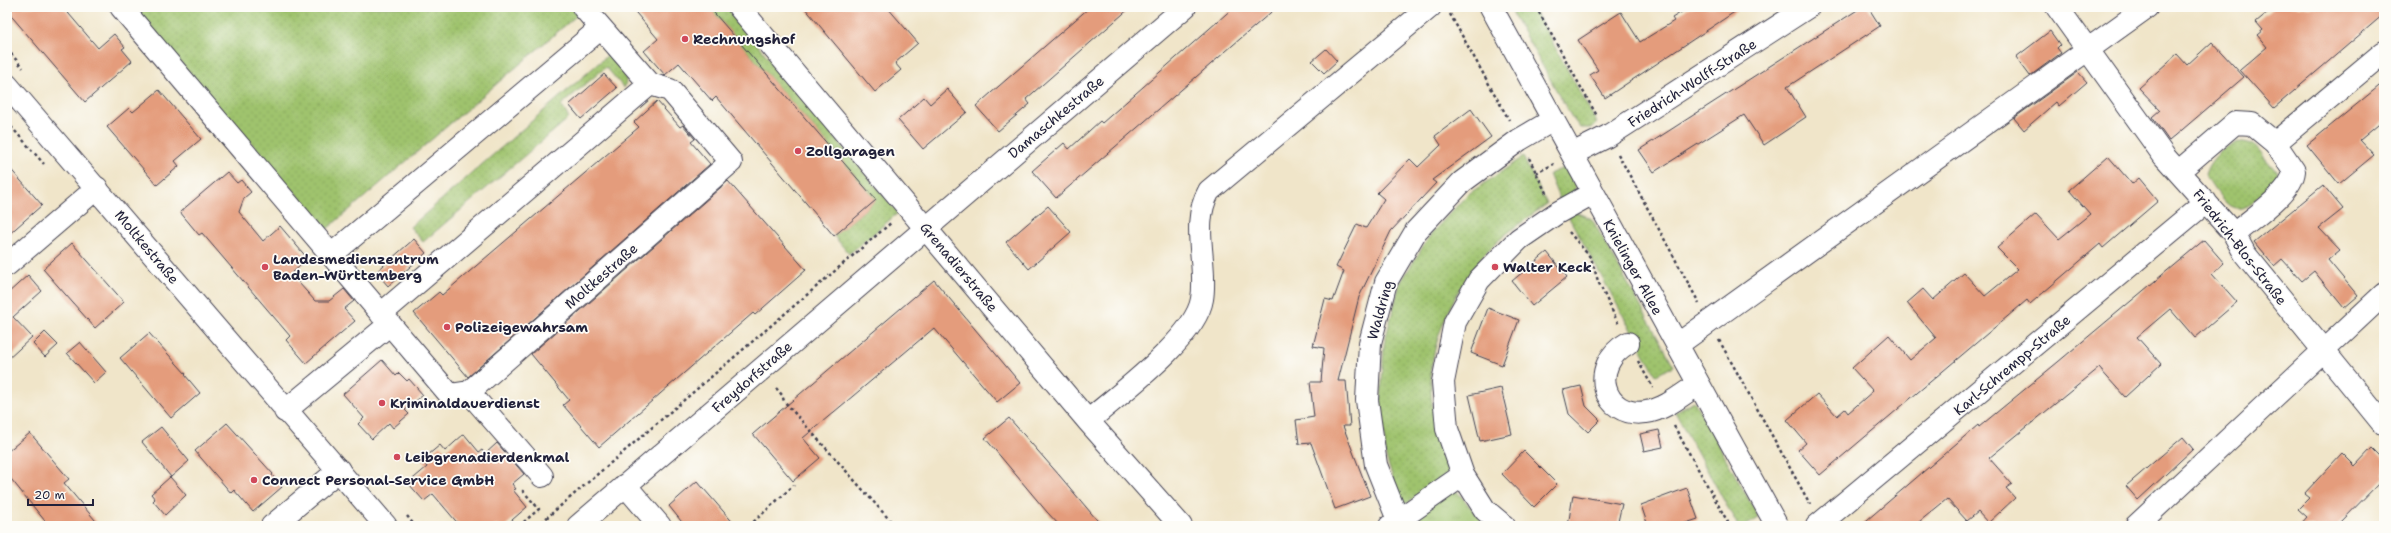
<svg xmlns="http://www.w3.org/2000/svg" width="2391" height="533" viewBox="0 0 2391 533" font-family="'Shantell Sans',sans-serif">
<defs>
<pattern id="grass-dots" width="8" height="8" patternUnits="userSpaceOnUse"><rect width="8" height="8" fill="#9fc36d"/><path d="M2 2h.1M6 6h.1" fill="none" stroke="#89a75f" stroke-width="1.8" stroke-linecap="round"/></pattern>
<pattern id="park-tufts" width="24" height="20" patternUnits="userSpaceOnUse"><rect width="24" height="20" fill="#9fc36d"/><path d="M3 7l-1-3M5 7V3M7 7l1-3M15 17l-1-3M17 17v-4M19 17l1-3" fill="none" stroke="#89a75f"/></pattern>
</defs>
<rect width="100%" height="100%" fill="#fdfcf7"/>
<filter id="ink" filterUnits="userSpaceOnUse"><feTurbulence type="fractalNoise" baseFrequency=".025" numOctaves="2"/><feDisplacementMap in="SourceGraphic" scale="8" xChannelSelector="R" yChannelSelector="G"/><feConvolveMatrix kernelMatrix="1 2 1 2 8 2 1 2 1" color-interpolation-filters="sRGB"/></filter>
<filter id="wash" filterUnits="userSpaceOnUse"><feTurbulence type="fractalNoise" baseFrequency=".012" numOctaves="4" result="noise"/><feDisplacementMap in="SourceGraphic" scale="16" xChannelSelector="R" yChannelSelector="G"/><feGaussianBlur stdDeviation="0.9" result="paint"/><feColorMatrix in="noise" values="0 0 0 0 0 0 0 0 0 0 0 0 0 0 0 0 0 1.4 0 .05"/><feComposite in="paint" operator="in"/></filter>
<g filter="url(#wash)">
<rect width="100%" height="100%" fill="#f0e5c9"/>
<path fill="url(#grass-dots)" stroke="#607254" d="M131,7H579L582,11L327,229Z
M709,7H726L898,213L849,254L834,236L876,200Z
M1509,7H1533L1597,123L1592,128H1580L1571,116Z
M609,54C618,64 631,73 624,88L606,67L561,105L569,118L423,242L410,227Z
M2239,141L2253,144L2277,172C2270,185 2250,217 2230,206C2223,202 2209,182 2205,174C2211,157 2223,148 2239,141Z
M1523,157L1547,204C1525,220 1499,237 1481,258C1456,289 1431,339 1431,380C1430,410 1439,445 1450,472L1402,507L1386,457L1381,399L1384,344L1400,283L1431,234L1467,195Z
M1566,167L1576,185L1572,198L1562,206L1549,174Z
M1575,212L1592,219L1674,366L1656,375L1568,216Z
M1694,401L1759,518L1745,526H1738L1675,412Z"/>
<path fill="url(#park-tufts)" stroke="#607254" d="M1453,487L1487,526H1421L1415,520Z"/>
<g id="blocks">
<path fill="#e49c7b" d="M7,7H63L98,48L114,34L125,47L122,49L132,61L85,102L7,11Z
M631,7H709L876,200L834,236L716,97L712,101L679,63L665,75L644,51L658,39Z
M804,7H887L918,43L895,63L901,70L875,92Z
M1090,7H1131L1026,99L1030,104L998,131L976,106Z
M1234,7H1277L1056,198L1032,171L1064,143L1069,149L1100,121L1102,123Z
M1690,7H1742L1605,98L1590,75L1598,70L1578,40L1621,12L1640,42L1674,21L1672,18Z
M1862,7H1868L1880,26L1787,87L1806,117L1764,145L1744,115L1654,172L1639,150Z
M2274,7H2384V14L2274,108L2240,70L2267,47L2257,35L2263,30L2256,22Z
M2050,31L2060,45L2057,48L2061,53L2030,76L2016,57Z
M2212,42L2244,77L2169,141L2152,117L2160,110L2139,88L2177,54L2187,65Z
M1326,49L1337,61L1324,73L1312,61Z
M2078,72L2087,82L2059,106L2056,102L2024,130L2014,118Z
M604,74L617,88L581,119L569,105Z
M2384,82V120L2360,140L2374,155L2339,184L2307,145Z
M947,89L967,112L923,149L898,120L924,97L930,104Z
M159,90L201,139L175,161L179,166L157,185L107,127L129,108L133,112Z
M657,101L680,127L683,125L695,139L691,142L710,164L468,377L414,313L439,292L442,295L639,127L634,122Z
M1471,109L1491,137L1432,180L1436,183L1391,231L1359,297L1338,381H1346L1350,426H1343L1370,496L1335,509L1311,443L1299,444L1296,420L1314,417L1310,382H1321L1324,348L1313,346L1325,299L1333,301L1344,271L1336,267L1357,224L1366,228L1384,199L1377,193L1410,159L1418,167L1441,145L1435,136Z
M2108,156L2132,184L2139,178L2158,201L2103,248L2100,244L2030,304L2027,300L1820,475L1798,450L1806,443L1787,420L1817,394L1837,416L1845,409L1848,413L1873,391L1852,368L1889,335L1910,360L1936,338L1907,303L1923,289L1933,300L1964,273L1985,296L2018,269L1997,248L2036,214L2059,239L2090,214L2069,190Z
M7,165L42,205L7,236Z
M227,172L237,183L241,180L251,192L244,198L239,212L263,241L280,226L308,259L291,274L315,301H329L344,289L354,301L344,309L355,321L306,363L286,340L290,336L202,233L199,235L180,212Z
M728,181L806,270L755,315L753,313L599,447L563,405L569,400L531,354Z
M2323,185L2343,209L2319,228L2340,250L2328,260L2358,296L2344,308L2314,271L2302,281L2282,259L2274,266L2254,242Z
M1048,206L1071,232L1029,269L1006,242Z
M414,239L426,253L388,286L376,272Z
M2204,240L2224,263L2212,274L2237,302L2195,338L2170,309L2137,337L2161,364L2125,397L2099,368L1989,458L2012,484L2006,488L2015,498L1988,523L1978,512L1967,521L1947,499L1914,526H1860L1978,425L1979,427L2058,362Z
M72,243L124,302L95,328L43,269Z
M1547,252L1567,277L1532,306L1512,281Z
M28,275L42,291L13,317L32,337L7,360V294Z
M934,280L1020,383L997,402L934,328L803,438L820,458L793,481L753,434Z
M1488,308L1519,320L1502,365L1471,353Z
M45,332L58,345L45,357L33,344Z
M149,333L186,374L185,375L200,393L171,418L120,358Z
M80,342L106,372L94,383L67,353Z
M382,360L396,376L399,373L407,381L409,379L423,395L405,410L409,414L393,428L389,423L372,439L358,424L364,418L343,394Z
M1581,386L1586,406L1600,420L1588,432L1569,414L1563,390Z
M1501,388L1512,434L1480,441L1469,395Z
M1009,418L1059,475L1102,526H1060L1047,512L985,438Z
M227,423L273,474L272,475L282,487L253,512L234,490L231,493L195,451Z
M161,427L189,461L171,477L142,442Z
M1659,430L1663,447L1644,451L1640,434Z
M30,433L69,479L64,483L100,526H49L7,474V452Z
M464,434L479,452L482,450L485,454L497,443L524,474L512,484L516,489L513,490L527,507L505,526H460L433,494L424,501L408,483L427,467L422,460L440,445L445,451Z
M2183,437L2193,449L2138,500L2126,486Z
M2372,448L2384,460V478L2337,526H2299L2307,517L2298,509L2309,498L2304,494L2342,453L2355,466Z
M1524,451L1557,484L1534,507L1502,474Z
M170,477L186,495L165,515L153,501L155,499L151,494Z
M697,481L736,526H685L669,506Z
M1687,488L1698,519L1677,526H1648L1641,505Z
M1573,495L1622,504L1617,526H1568Z"/>
</g>
</g>
<g filter="url(#ink)">
<use href="#blocks" fill-opacity="0" stroke="#413f50" stroke-width="1"/>
<g fill="none" stroke-linecap="round" stroke-linejoin="round">
<defs>
<path id="minor" d="M121,7L450,395L469,392L731,162L670,90L650,84L583,7
M739,7L1088,421L1181,526
M1491,7L1777,526
M2057,7L2164,156L2234,234L2245,254L2384,425
M2275,143L2384,52
M1572,154L1608,136L1808,7
M2179,171L2235,123L2252,124L2275,143L2294,171C2292,193 2251,219 2234,234
M331,255L601,28
M7,265L97,188
M381,314L650,84
M1628,343C1588,365 1602,419 1646,412C1664,410 1683,394 1697,385
M1677,345L2147,7
M469,392L542,476
M285,411L390,324
M1088,421C1119,394 1196,338 1202,299C1208,263 1190,225 1209,191L1430,7
M625,485L660,526
M272,526L339,470
M578,526L1185,7
M1390,526L1463,475
M1402,526L1398,520L1376,465L1367,400L1370,343L1386,282L1416,231L1462,182L1519,140L1553,120
M1504,526L1485,510L1463,475L1447,429L1443,382L1455,322L1479,280L1519,239L1557,213L1593,193
M1817,526L2206,202
M2136,526L2384,294"/>
<path id="major" d="M7,85L386,526"/>
</defs>
<use href="#minor" stroke="#413f50" stroke-width="24"/>
<use href="#major" stroke="#413f50" stroke-width="24"/>
<path stroke="#413f50" stroke-width="2.5" stroke-dasharray="3 3" stroke-linecap="butt" d="M1536,7L1597,116
M1450,14L1509,120
M7,49L23,68
M7,122L44,164
M1618,154L1699,303
M1529,158L1547,195
M1536,173L1554,164
M1569,232L1591,258L1598,281L1619,325
M1719,340L1810,504
M1638,361L1653,388
M776,388L782,395L784,401L895,526
M1674,426L1730,526
M407,516L415,526
M754,522L757,526
M519,526L539,509L523,491L526,489
M537,526L892,222
M749,526L794,485"/>
<use href="#minor" stroke="#fff" stroke-width="22"/>
<use href="#major" stroke="#fff" stroke-width="22"/>
</g>
</g>
<g fill="#d1495b" stroke="#fdfcf7" stroke-width="1.5">
<circle cx="685" cy="39" r="4"/>
<circle cx="798" cy="151" r="4"/>
<circle cx="265" cy="267" r="4"/>
<circle cx="1495" cy="267" r="4"/>
<circle cx="447" cy="327" r="4"/>
<circle cx="382" cy="403" r="4"/>
<circle cx="397" cy="457" r="4"/>
<circle cx="254" cy="480" r="4"/>
</g>
<g text-anchor="middle" stroke-width="3.5" stroke-linejoin="round" paint-order="stroke">
<g font-size="14" font-weight="bold" fill="#22223b" stroke="#fdfcf7" text-anchor="start">
<text x="693" y="44">Rechnungshof</text>
<text x="806" y="156">Zollgaragen</text>
<text x="273" y="264">Landesmedienzentrum<tspan x="273" dy="16">Baden-Württemberg</tspan></text>
<text x="1503" y="272">Walter Keck</text>
<text x="455" y="332">Polizeigewahrsam</text>
<text x="390" y="408">Kriminaldauerdienst</text>
<text x="405" y="462">Leibgrenadierdenkmal</text>
<text x="262" y="485">Connect Personal-Service GmbH</text>
</g>
<g font-size="14" fill="#22223b" stroke="#fdfcf7">
<text transform="translate(1692 83) rotate(-33)" y="5">Friedrich-Wolff-Straße</text>
<text transform="translate(1056 117) rotate(-40)" y="5">Damaschkestraße</text>
<text transform="translate(147 247) rotate(50)" y="5">Moltkestraße</text>
<text transform="translate(2240 247) rotate(52)" y="5">Friedrich-Blos-Straße</text>
<text transform="translate(959 267) rotate(50)" y="5">Grenadierstraße</text>
<text transform="translate(1633 267) rotate(61)" y="5">Knielinger Allee</text>
<text transform="translate(601 276) rotate(-41)" y="5">Moltkestraße</text>
<text transform="translate(1380 310) rotate(-74)" y="5">Waldring</text>
<text transform="translate(2012 365) rotate(-40)" y="5">Karl-Schrempp-Straße</text>
<text transform="translate(752 377) rotate(-41)" y="5">Freydorfstraße</text>
</g>
</g>
<rect width="2391" height="533" fill="none" stroke="#fdfcf7" stroke-width="24"/>
<path d="M28 499v6h65v-6" fill="none" stroke="#22223b" stroke-width="2"/>
<text x="34" y="499" font-size="12" fill="#22223b" stroke="#fdfcf7" stroke-width="3" paint-order="stroke">20 m</text>
</svg>
